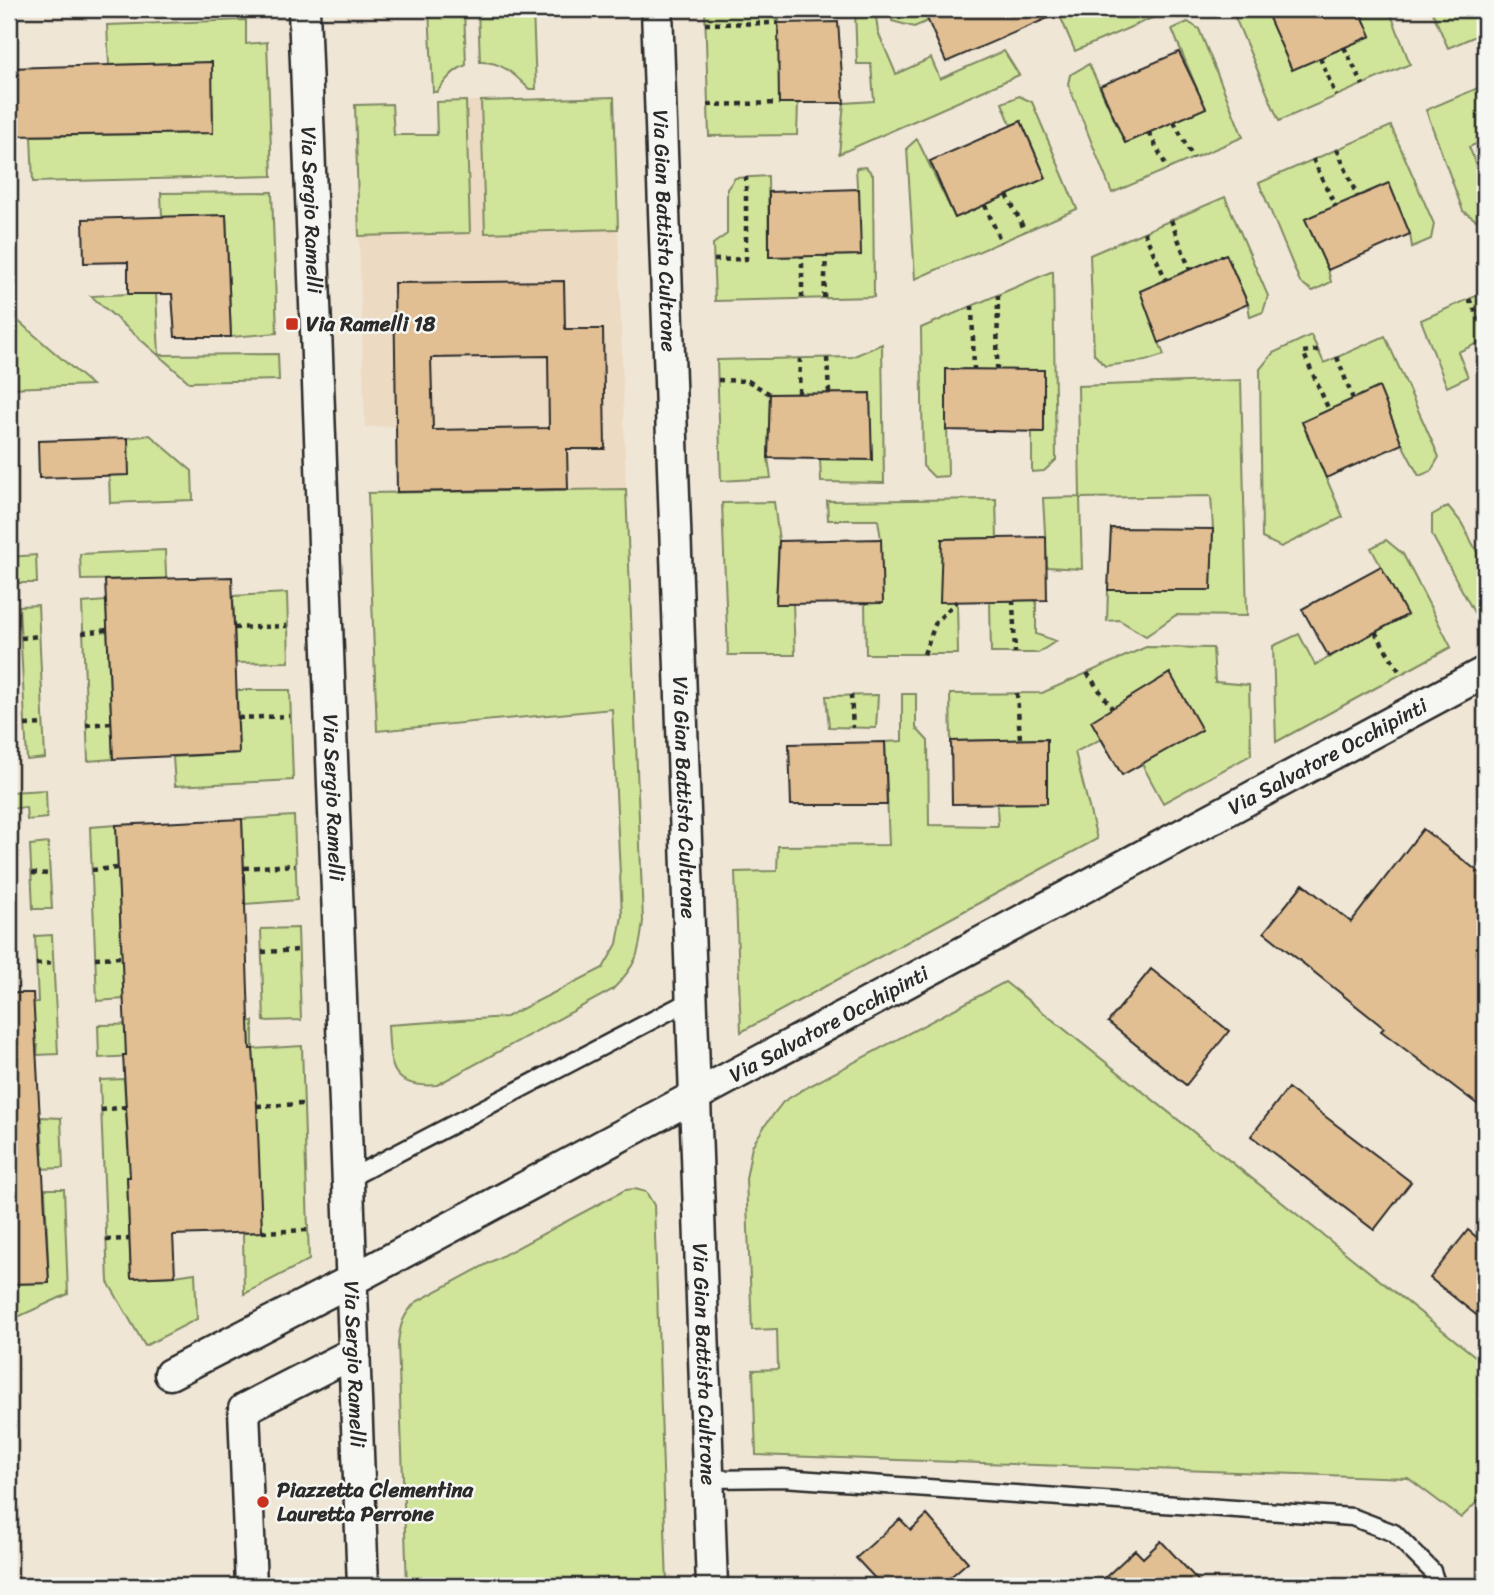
<svg xmlns="http://www.w3.org/2000/svg" width="1494" height="1595" viewBox="0 0 1494 1595" font-family="Sriracha,sans-serif">
<rect width="100%" height="100%" fill="#f0e6d6"/>
<filter id="ink" filterUnits="userSpaceOnUse"><feTurbulence type="fractalNoise" baseFrequency=".0143" numOctaves="2"/><feDisplacementMap in="SourceGraphic" scale="14" xChannelSelector="R" yChannelSelector="G"/><feConvolveMatrix kernelMatrix="1 2 1 2 8 2 1 2 1" color-interpolation-filters="sRGB"/></filter>
<g filter="url(#ink)">
<path fill="#ecdac2" d="M614,97L626,489L397,492L396,426L365,427L355,105L392,104L394,135H437L436,102Z"/>
<path fill="#d0e59a" stroke="#7e8862" stroke-width="2" d="M429,9H464L466,65C453,70 445,81 437,92H433Z
M478,9H533L536,89H529C515,75 502,61 480,62Z
M705,9H779V102L798,103L797,135L709,136Z
M855,9H875L878,32L896,74L931,58L940,79L1004,51L1019,75L839,154L844,103L874,101L871,64H857Z
M893,9H923L928,21L914,27L892,21Z
M1057,9H1099L1101,13L1112,9H1173L1075,51Z
M1236,9H1266L1292,70L1371,36L1359,9H1389L1410,64L1279,121L1234,15Z
M1431,9H1485V32L1448,48Z
M246,20V44L267,42L272,176L33,182L31,136L213,133L211,62L109,65L107,25Z
M1188,22L1199,29L1243,137L1112,193L1068,84L1070,75L1089,64L1125,143L1205,108L1172,29Z
M1485,85V140L1469,147L1485,185V216L1476,220L1463,211L1426,110Z
M1019,96L1032,102L1077,209L915,279L907,148L917,139L955,218L1046,178L1021,121L1011,125L1002,103Z
M614,97L618,229L485,233L481,101Z
M466,101L470,233L359,236L355,105L392,104L394,135H437L436,102Z
M1391,126L1434,224L1431,239L1412,247L1410,234L1388,183L1305,219L1328,270L1331,282L1313,291L1300,282L1259,183Z
M866,167L873,175L874,297L715,301L713,244L727,234V189L735,178L768,176L769,257L861,255L856,168Z
M272,192L277,333L231,337L226,215L162,217L161,193Z
M1225,197L1268,296L1263,312L1250,317L1248,304L1226,254L1140,291L1164,355L1145,361L1105,366L1094,354L1090,255Z
M1053,271L1056,460L1044,471L1032,472V432H1044L1043,371L946,369L948,476L934,477L923,466L921,328Z
M1485,292V340L1458,352L1468,377L1447,387L1421,320Z
M128,294H156L159,355L278,354L279,380L189,382L91,296Z
M9,313L92,385L9,388Z
M1311,335L1324,363L1385,336L1439,457L1431,471L1419,476L1402,444L1379,387L1302,422L1343,517L1281,547L1262,538L1260,369L1273,353Z
M882,344L884,483L821,482L820,459L872,460L869,393L770,394L768,458L771,478L721,481L717,360L852,357Z
M1241,380L1247,616L1176,615L1146,636L1119,620L1107,621L1108,590L1211,589L1213,529L1211,496L1080,498L1082,569L1047,567L1043,498L1080,497L1078,386Z
M150,435L192,471L193,500L110,503L109,475H128V438Z
M626,489L643,921C639,955 637,965 612,990L437,1085C389,1089 390,1065 388,1025L506,1017L603,968L617,944L622,916L612,709L377,731L368,493Z
M996,499L997,538L942,539L957,601L958,654H866L865,603L881,539L878,520H828L827,501Z
M774,502L779,541L776,603L793,604L795,655H728L722,503Z
M1448,506L1461,522L1485,567V628L1483,629L1432,535V515Z
M1386,540L1403,554L1451,647L1276,742L1273,646L1299,634L1315,665L1407,615L1371,548Z
M165,550L168,622L152,624L150,579L81,580L80,554Z
M36,555L37,583H19L15,572H9V557Z
M287,593L289,662L236,663L233,596Z
M1036,600V634L1056,641L1038,653H991L990,601Z
M106,601L113,759L88,761L82,603Z
M38,605L45,758L27,760L19,606Z
M1146,647L1213,648L1215,682L1249,685L1251,755L1163,803L1142,764L1122,775L1101,739L1075,752L1097,839L741,1032L735,872L777,871L778,846L889,845L885,742L902,741V694H916V728L928,741L929,825L998,826L997,804L1047,803V739L951,741L950,694L1042,693Z
M237,690H290L293,780L175,786L173,757L239,753Z
M878,695L876,728L829,727L826,696Z
M46,790L47,818L27,820L26,807L9,809V792Z
M294,816L297,900L245,904L242,819Z
M116,825L124,999L97,1001L90,827Z
M48,843L52,909H33L30,845Z
M298,928L301,1020L264,1021L261,929Z
M52,935L58,1054L37,1055L38,1045L9,1047V1004L38,1002L35,936Z
M1005,982L1485,1364V1494L1461,1518L1408,1478L756,1455L753,1370L778,1369L777,1329L752,1330L746,1179L752,1146L766,1124L783,1102L802,1090Z
M253,1021V1049L302,1046L309,1260L244,1294L243,1233L262,1232L253,1050L186,1052L185,1024Z
M162,1024L164,1054L99,1058L98,1025Z
M124,1079L128,1148H168L170,1176L127,1177L131,1278L175,1276L195,1273L197,1319L145,1346L108,1282L100,1080Z
M41,1117L61,1118L63,1168L9,1170V1154L43,1153Z
M45,1189H64L68,1294L9,1321V1284L49,1283Z
M635,1189L646,1192L654,1205L667,1586H407L398,1343C400,1325 403,1315 416,1302L625,1190Z"/>
<path fill="#e1bf93" stroke="#2b2b2b" stroke-width="2" fill-rule="evenodd" d="M923,9H1069L946,62Z
M1265,9H1359L1371,36L1292,70Z
M838,22L844,103H779L778,23Z
M1179,52L1206,108L1125,143L1100,86Z
M212,62L213,133L9,136V68Z
M1021,121L1046,178L955,218L930,161Z
M1389,183L1410,234L1328,270L1305,219Z
M859,189L861,255L769,257V192Z
M226,215L231,337H175L172,294H128V262L84,263L83,219Z
M1226,254L1248,304L1159,343L1140,291Z
M564,281L565,329H603L605,449H567L568,489L397,492L394,283ZM548,356L549,428L433,430L431,358Z
M946,369L1044,370V432L946,430Z
M1379,387L1402,444L1326,478L1302,422Z
M870,393L872,460L768,458L770,394Z
M128,438L129,475L39,478L38,441Z
M1111,528L1213,529L1211,590H1108Z
M1046,537L1047,600L940,602L942,539Z
M881,539L883,603L776,604L779,541Z
M1381,566L1407,615L1329,657L1302,609Z
M232,577L239,753L113,759L105,580Z
M1170,673L1202,730L1122,775L1091,721Z
M1047,739V803L952,804L951,741Z
M885,742L887,805H791L789,744Z
M242,819L250,1049H253L257,1106L262,1232L173,1235L175,1276L131,1278L127,1177H130L123,1055H126L116,825Z
M1423,829L1485,877V1110L1381,1031L1384,1028L1264,932L1303,884L1351,922Z
M1151,969L1229,1031L1186,1085L1108,1022Z
M9,993H33L49,1283L9,1284Z
M1288,1088L1411,1182L1374,1230L1251,1136Z
M1468,1230L1485,1244V1322L1430,1278Z
M927,1515L968,1562L940,1586H882L856,1558L900,1519L911,1530Z
M1161,1541L1203,1586H1096L1135,1550L1143,1558Z"/>
<g fill="none" stroke-linecap="round" stroke-linejoin="round">
<defs>
<path id="service" d="M348,1179L691,1000
M708,1479L783,1478L1352,1517L1394,1533L1432,1571L1437,1586"/>
<g id="minor">
<path id="s1" d="M304,9L363,1586"/>
<path id="s2" d="M657,9L712,1586"/>
<path id="s3" d="M170,1374L352,1280L1485,672"/>
<path d="M251,1586L244,1409L355,1352"/>
</g>
</defs>
<use href="#service" stroke="#2b2b2b" stroke-width="21"/>
<use href="#minor" stroke="#2b2b2b" stroke-width="35"/>
<path stroke="#2b2b2b" stroke-width="4.5" stroke-dasharray="5 5" stroke-linecap="butt" d="M705,24L778,23
M1344,47L1363,85
M1320,58L1336,96
M1480,87L1485,99
M708,105L779,103
M1174,122L1193,158
M1149,133L1168,169
M1337,149L1357,196
M1313,159L1335,206
M1007,195L1025,231
M985,205L1001,242
M1171,220L1190,270
M1144,232L1166,280
M714,260L746,259V177
M802,298V256
M824,298L826,255
M1469,299L1485,330
M972,306L974,370
M1318,350L1303,352L1329,410
M1337,357L1353,399
M827,358L829,393
M997,370L998,295
M718,380L748,381L770,394
M799,393L800,359
M1013,600L1015,653
M234,628L287,626
M1375,632L1401,674
M82,633L107,630
M21,638L39,636
M924,654L936,622L957,601
M1087,673L1112,708
M1017,693L1020,739
M851,695L853,728
M238,718L290,716
M25,725L43,724
M86,725L111,723
M244,868L295,865
M92,870L118,868
M32,873L50,874
M262,952L299,950
M95,958L122,957
M36,964L54,963
M257,1106L304,1104
M101,1110L126,1107
M262,1232L308,1230
M106,1240L129,1239"/>
<use href="#service" stroke="#f6f6f2" stroke-width="16"/>
<use href="#minor" stroke="#f6f6f2" stroke-width="30"/>
</g>
</g>
<g fill="#c8321e" stroke="#f6f6f2" stroke-width="2.5">
<rect x="285" y="317" width="14" height="14" rx="3.5"/>
<circle cx="263" cy="1502" r="7"/>
</g>
<g text-anchor="middle" stroke-width="5" stroke-linejoin="round" paint-order="stroke">
<g font-size="21" fill="#2b2b2b" stroke="#f6f6f2">
<text dy="7" stroke="none"><textPath href="#s1" startOffset="201">Via Sergio Ramelli</textPath></text>
<text dy="7" stroke="none"><textPath href="#s2" startOffset="222">Via Gian Battista Cultrone</textPath></text>
<text dy="7" stroke="none"><textPath href="#s3" startOffset="1312">Via Salvatore Occhipinti</textPath></text>
<text dy="7" stroke="none"><textPath href="#s1" startOffset="789">Via Sergio Ramelli</textPath></text>
<text dy="7" stroke="none"><textPath href="#s2" startOffset="789">Via Gian Battista Cultrone</textPath></text>
<text dy="7" stroke="none"><textPath href="#s3" startOffset="746">Via Salvatore Occhipinti</textPath></text>
<text dy="7" stroke="none"><textPath href="#s1" startOffset="1356">Via Sergio Ramelli</textPath></text>
<text dy="7" stroke="none"><textPath href="#s2" startOffset="1356">Via Gian Battista Cultrone</textPath></text>
</g>
<g font-size="21" font-weight="bold" fill="#2b2b2b" stroke="#f6f6f2" text-anchor="start">
<text x="306" y="331">Via Ramelli 18</text>
<text x="277" y="1497">Piazzetta Clementina<tspan x="277" dy="24">Lauretta Perrone</tspan></text>
</g>
</g>
<rect width="1494" height="1595" fill="none" stroke="#f6f6f2" stroke-width="35"/>
<rect x="18" y="18" width="1459" height="1560" fill="none" stroke="#2b2b2b" stroke-width="2.5" filter="url(#ink)"/>
</svg>
